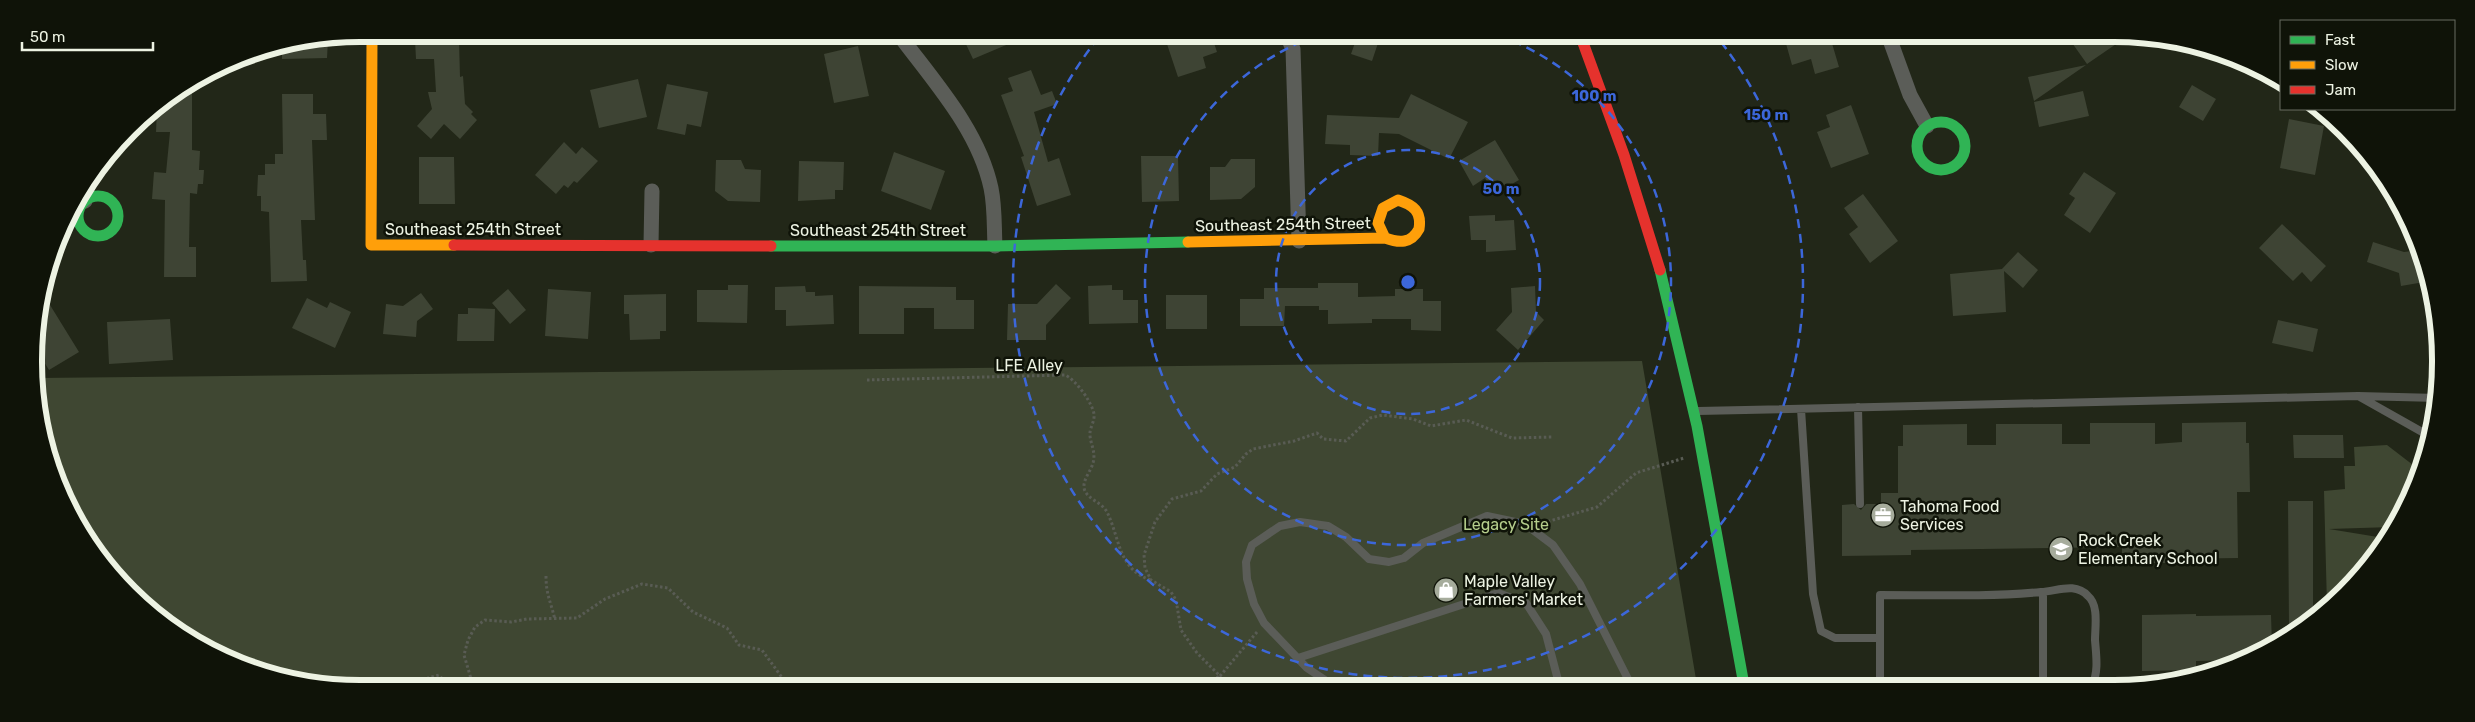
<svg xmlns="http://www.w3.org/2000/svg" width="2475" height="722" viewBox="0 0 2475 722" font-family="Rubik,sans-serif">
<rect width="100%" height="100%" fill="#222718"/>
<path fill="#3f4732" d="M1642,361L1697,685L297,682L197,644L145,607L101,560L45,446L38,378Z
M2387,445L2413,465C2415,493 2409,504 2392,527L2329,529L2384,538L2345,593L2327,606L2324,491L2345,489L2344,466H2355L2354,447Z"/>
<path fill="#3e4434" d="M297,40H328L327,58L282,59V45Z
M415,40H459L460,77L463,76L465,104L473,112L471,114L477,120L460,139L444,124L431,139L417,126L432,109L428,92H436L434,59H416Z
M964,40H1018L973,59Z
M1179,40H1213L1217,52L1203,57L1206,68L1178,77L1167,44Z
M1356,40H1379L1372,61L1351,54Z
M1785,40H1831L1839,67L1815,74L1811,59L1792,65Z
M2070,40H2122L2087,64Z
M858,46L869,96L834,103L824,54Z
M2086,65L2034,101L2028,77Z
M1031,70L1041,95L1052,91L1057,104L1034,112L1048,162L1059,158L1071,195L1037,206L1021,157L1024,156L1001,95L1013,91L1008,78Z
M638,79L647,117L599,128L590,90Z
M667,84L708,92L701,127L687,124L685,135L657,129Z
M2192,85L2216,99L2203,121L2179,107Z
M192,86V150L200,151L199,170H204L203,184H198L197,194L190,193L189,247H196V277H164L165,200L152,199L154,172L166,173L170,132H156L157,108Z
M2083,91L2089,116L2039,127L2034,102Z
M282,94H313V114H326L327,140H312L315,220H301L303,260H306L307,281L271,282L269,212L261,211V196H257L258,175H265V164H275V154H283Z
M1411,94L1468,122L1449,159L1399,134L1379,133L1378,156L1350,155V145L1325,144L1327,115L1399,118Z
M1851,105L1869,154L1831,168L1817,132L1830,127L1826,115Z
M2289,119L2324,126L2315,175L2280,168Z
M1495,140L1519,180L1494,194L1485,178L1473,186L1459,161Z
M564,142L576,154L582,147L598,161L577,183L574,181L568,188L564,185L556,194L535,175Z
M894,152L945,171L931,210L881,191Z
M1141,156H1178L1179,201L1142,202Z
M419,157H454L455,204H419Z
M1231,159H1255V187L1241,199L1210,200V167H1225Z
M716,160H741L745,169L761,170L760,202L728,201L715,191Z
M799,161L844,162L843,190H835V199L798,201Z
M2084,172L2116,193L2090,233L2064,215L2075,198L2069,194Z
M1863,194L1898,241L1870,263L1849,234L1858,227L1844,208Z
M1495,215V221L1514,220L1516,250L1486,252V240H1471L1469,216Z
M2282,224L2326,266L2311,282L2302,272L2293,281L2259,248Z
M2373,242L2404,252L2421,250L2430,281L2401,286L2399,273L2367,262Z
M2018,252L2038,270L2023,288L2004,271L2006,312L1953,316L1950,274L2002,269Z
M1318,283H1358V297L1395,296V289H1423V301H1441V331L1411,330V319H1372V323L1328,324V310H1319V306H1285L1284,326H1240V299H1264V288H1318Z
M1056,284L1071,298L1046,325V340H1007L1008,304H1037Z
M728,285H748L747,323L697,322V290H728Z
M1112,285V290H1123V300H1138V323L1089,324L1088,286Z
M805,286L806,292H815V296L833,295L834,324L786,326V310H775V287Z
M859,286L956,287V300H974V329H934V308H904V334H859Z
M1535,286L1536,312L1544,320L1518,350L1496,330L1512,312L1511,288Z
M508,289L526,310L510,324L492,303Z
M548,289L591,292L588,339L545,336Z
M42,292L79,352L49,370L35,347L34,339Z
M421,293L433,309L417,321L416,337L383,334L386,304L403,306Z
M666,294V331H660V339L630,340L629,314H624V295Z
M1166,295H1207V329H1166Z
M307,298L327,308L330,302L351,312L335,348L292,328Z
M468,308L495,309L494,341H457L458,314H468Z
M170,319L173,360L109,364L107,322Z
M2278,320L2318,329L2313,352L2272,343Z
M2246,422V443H2249L2250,492H2237L2238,558L2170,559V563H2137V553H2122V547L1911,550V555L1842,556V505L1854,504L1861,510L1866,504H1881V493H1898V446H1903V425L1967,424V445H1996V424H2062V444H2090V423H2155V444L2182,442V423Z
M2293,435H2343L2344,458H2294Z
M2288,501H2313V616L2298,627H2289Z
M2196,614V616L2271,615L2272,645L2258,655L2241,660L2196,661V670L2142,671V615Z"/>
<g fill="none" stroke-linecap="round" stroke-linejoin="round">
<path stroke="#595c54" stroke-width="3" stroke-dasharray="2.5 2.5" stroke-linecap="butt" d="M867,380L1065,375C1075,379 1092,402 1094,414C1095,422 1089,428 1090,436C1091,445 1096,453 1093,463C1091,471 1083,479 1084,488C1086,499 1102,502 1107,512C1120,538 1118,570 1151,580
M1543,523L1597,507L1636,473L1684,458
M546,576C546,595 551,602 555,620
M1257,632L1220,676L1197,653L1181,630L1176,600L1171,592L1151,580L1145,568L1144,555L1155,522L1172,499L1201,491L1217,474L1235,467L1246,454L1253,449L1294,441L1317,433L1323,439L1346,441L1370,418L1383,415L1413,419L1431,426L1466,420L1512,438L1553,437
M423,682L428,678L439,675L445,682
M472,682L464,655L468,640L475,627L485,620L511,622L527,619L577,618L605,599L642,584L668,588L693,612L727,628L739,645L762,650L786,683
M1203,684L1220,676L1222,684"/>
<path stroke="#5b5d58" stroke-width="8" d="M2360,397L2431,437
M1858,407L1860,504
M1801,409L1813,594L1821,631L1835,638H1880
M1698,411L2358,396L2438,398
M1298,658L1498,593L1526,603L1546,634L1559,684
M1331,684L1307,668L1264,623L1254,604L1247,579L1246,562L1252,545L1280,526L1300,522L1328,526L1346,537L1369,559L1389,562L1404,558L1423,543L1487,516L1525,524L1553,545L1580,584L1631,685
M1880,685V595C1934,595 1988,597 2041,592C2058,591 2075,582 2088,596C2099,605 2095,627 2095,640C2096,654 2099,672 2092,685
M2043,685V592"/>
<path stroke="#5b5d58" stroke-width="15" d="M903,40C937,85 979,132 991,188C995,207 994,227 995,246
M1289,40L1293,49L1299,241
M1890,40L1910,95L1927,126
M83,196L85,201
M651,245L652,191"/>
<path stroke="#30b455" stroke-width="11" d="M1917 146a24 24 0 1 1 48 0a24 24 0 1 1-48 0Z
M78 216a20 20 0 1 1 40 0a20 20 0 1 1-40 0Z
M771,246H995L1188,242
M1660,270L1697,426L1744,685"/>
<path stroke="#ff9f0a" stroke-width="11" d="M372,40L371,245H454
M1188,242L1385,238C1399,243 1411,244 1419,229C1422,211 1413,205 1398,200L1383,208L1378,223L1385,238"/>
<path stroke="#e5322d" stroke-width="11" d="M1582,40L1624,155L1660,270
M454,245L771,246"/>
</g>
<g fill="none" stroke="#3c67da" stroke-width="2.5" stroke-dasharray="9 6">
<circle cx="1408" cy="282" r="132"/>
<path d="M1513 41A263 263 0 1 1 1303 41"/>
<path d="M1721 42A395 395 0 1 1 1095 42"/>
</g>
<defs>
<symbol id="office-disc" viewBox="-11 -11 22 22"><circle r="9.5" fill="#a6ac9c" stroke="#0f1308"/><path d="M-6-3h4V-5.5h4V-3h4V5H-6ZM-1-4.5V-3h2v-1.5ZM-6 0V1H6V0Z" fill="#fff"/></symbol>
<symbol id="school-disc" viewBox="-11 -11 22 22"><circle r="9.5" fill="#a6ac9c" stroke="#0f1308"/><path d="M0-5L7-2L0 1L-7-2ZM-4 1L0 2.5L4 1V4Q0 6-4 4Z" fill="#fff"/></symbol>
<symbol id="shop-disc" viewBox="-11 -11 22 22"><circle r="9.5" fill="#a6ac9c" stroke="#0f1308"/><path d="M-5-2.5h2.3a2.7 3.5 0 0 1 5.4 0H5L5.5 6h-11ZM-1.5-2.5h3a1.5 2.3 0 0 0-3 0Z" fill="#fff"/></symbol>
</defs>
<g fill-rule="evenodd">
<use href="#office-disc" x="1869" y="501" width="28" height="28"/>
<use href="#school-disc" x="2047" y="535" width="28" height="28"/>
<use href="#shop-disc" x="1432" y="576" width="28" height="28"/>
</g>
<g text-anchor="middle" stroke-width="5" stroke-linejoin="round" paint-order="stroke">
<g font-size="16" fill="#edf3e3" stroke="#0f1308">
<text transform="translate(1283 224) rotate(-1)" y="6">Southeast 254th Street</text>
<text x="473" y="235">Southeast 254th Street</text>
<text x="878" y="236">Southeast 254th Street</text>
<text x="1029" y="371">LFE Alley</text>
</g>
<g font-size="16" fill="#edf3e3" stroke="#0f1308" text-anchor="start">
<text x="1900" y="512">Tahoma Food<tspan x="1900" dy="18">Services</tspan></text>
<text x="2078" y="546">Rock Creek<tspan x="2078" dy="18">Elementary School</tspan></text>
<text x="1464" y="587">Maple Valley<tspan x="1464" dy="18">Farmers' Market</tspan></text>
</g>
<g font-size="16" fill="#b5cd8c" stroke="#0f1308">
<text x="1506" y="530">Legacy Site</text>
</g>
</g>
<path d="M0 0H2475V722H0ZM360 42H2114A318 318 0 0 1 2432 360V362A318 318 0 0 1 2114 680H360A318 318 0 0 1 42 362V360A318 318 0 0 1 360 42Z" fill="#0f1308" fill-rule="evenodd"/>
<path fill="none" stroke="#edf3e3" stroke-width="6" d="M360 42H2114A318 318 0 0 1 2432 360V362A318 318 0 0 1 2114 680H360A318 318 0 0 1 42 362V360A318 318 0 0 1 360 42Z"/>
<circle cx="1408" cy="282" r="8" fill="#3c67da" stroke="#0f1308" stroke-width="2.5"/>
<g font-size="15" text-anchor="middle" font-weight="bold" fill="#3c67da" stroke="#0f1308" stroke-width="5" stroke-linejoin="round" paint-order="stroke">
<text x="1594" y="101">100 m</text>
<text x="1766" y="120">150 m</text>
<text x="1501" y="194">50 m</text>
</g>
<rect x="2280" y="20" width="175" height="90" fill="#0f1308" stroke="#686d60"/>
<rect x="2290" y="36" width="25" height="8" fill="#30b455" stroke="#686d60"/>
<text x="2325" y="45" font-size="15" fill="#edf3e3">Fast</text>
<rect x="2290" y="61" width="25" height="8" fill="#ff9f0a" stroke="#686d60"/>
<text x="2325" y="70" font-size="15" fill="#edf3e3">Slow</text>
<rect x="2290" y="86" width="25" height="8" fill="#e5322d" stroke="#686d60"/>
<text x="2325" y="95" font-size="15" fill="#edf3e3">Jam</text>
<path d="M22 42v8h131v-8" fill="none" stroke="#edf3e3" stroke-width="2.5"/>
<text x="30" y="42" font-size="15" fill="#edf3e3" stroke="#0f1308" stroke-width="4" paint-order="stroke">50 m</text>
</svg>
